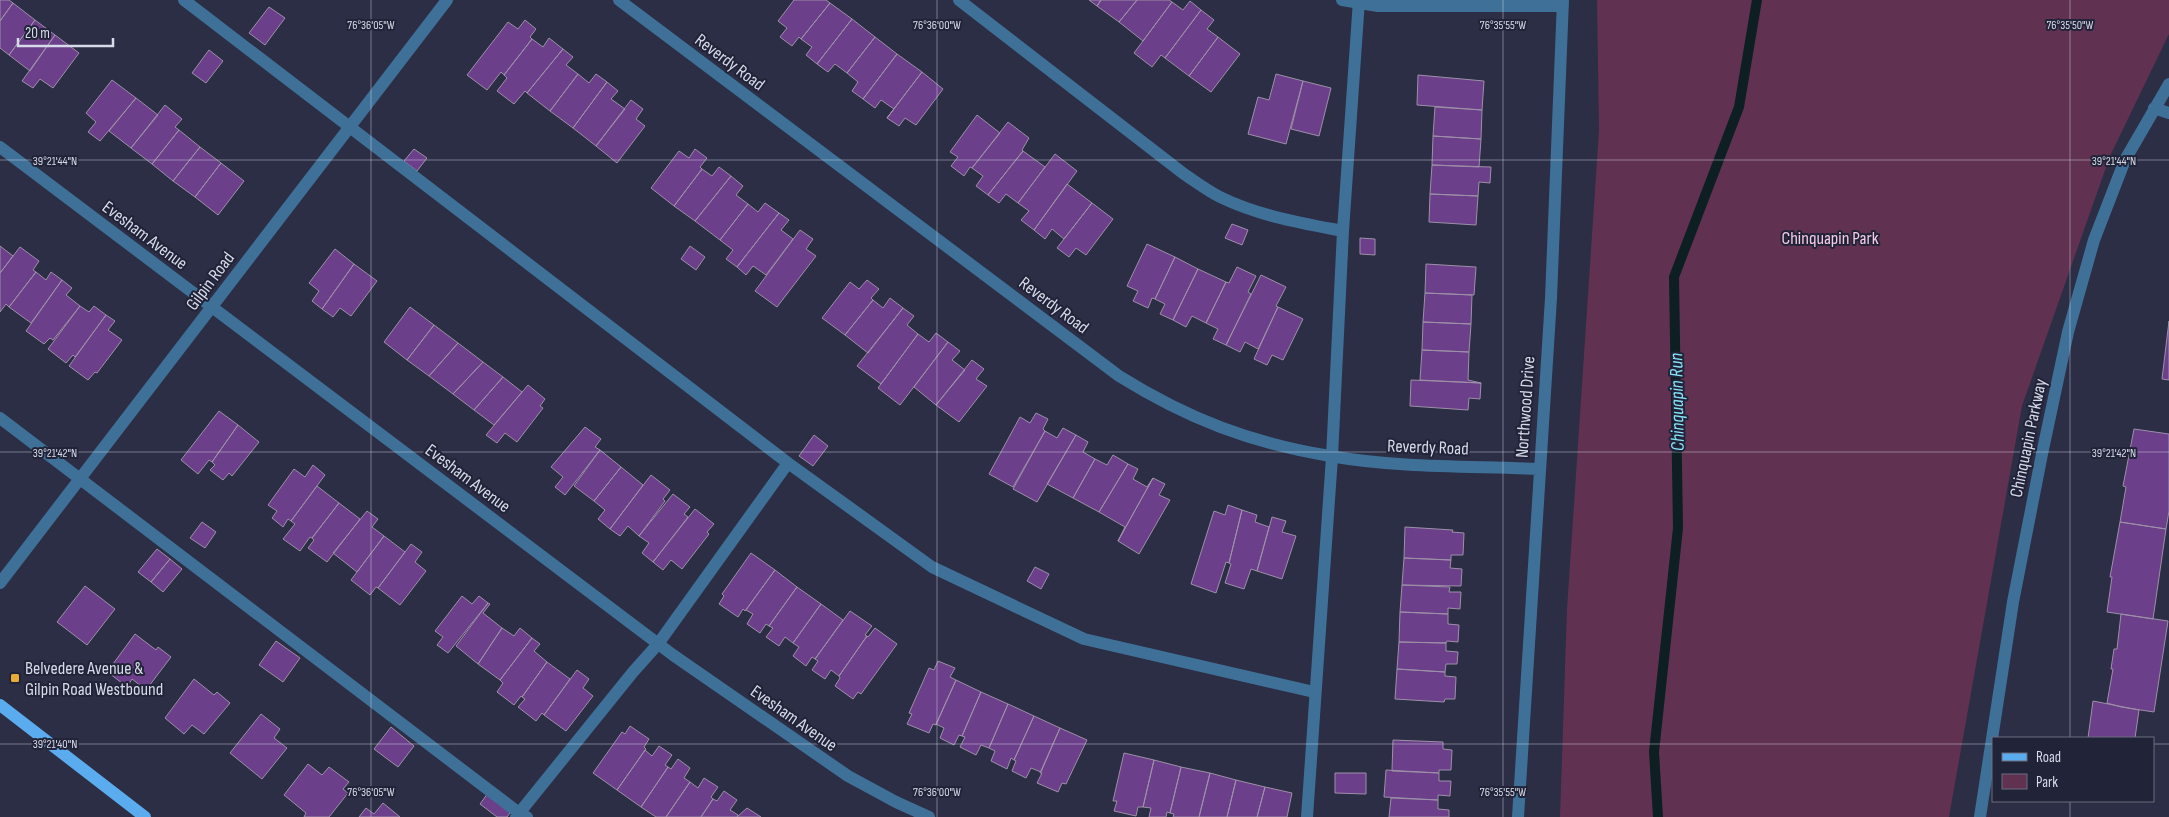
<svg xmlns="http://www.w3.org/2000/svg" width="2169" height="817" viewBox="0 0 2169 817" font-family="'Sofia Sans Condensed',sans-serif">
<rect width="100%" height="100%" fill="#2b2e44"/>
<path fill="#613151" d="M1597,0H2169V34L2110,156L2022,406L1949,817H1560L1567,609L1599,130Z"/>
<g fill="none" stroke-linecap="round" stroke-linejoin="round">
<path stroke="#0d1f23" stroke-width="10" d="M1658,817L1654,752L1678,528L1674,277L1739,107L1757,0"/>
</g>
<path fill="#6b3f89" stroke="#9d90a8" d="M0,0H9L13,3L0,21Z
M794,0H826L830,3L801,39L799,37L792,46L780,37L787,28L778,21Z
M1089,0H1101L1097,6Z
M1101,0H1137L1119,22L1097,6Z
M1137,0H1169L1172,2L1143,41L1119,22Z
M1190,1L1201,10L1165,58L1161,55L1152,67L1134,53L1172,2L1183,10Z
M13,3L35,20L9,55L0,48V21Z
M830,3L852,19L817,64L806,55L812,47L801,39Z
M269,7L285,18L265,45L249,33Z
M1201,10L1214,20L1207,29L1218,37L1189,76L1165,58Z
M852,19L875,37L847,73L835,64L828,72L817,64Z
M35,20L55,35L30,71L9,55Z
M525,20L536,29L530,37L532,39L504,75L501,72L487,90L467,75L508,22L518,29Z
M55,35L79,53L53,88L40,79L33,88L22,81Z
M875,37L897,54L863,99L852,91L858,82L847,73Z
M1218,37L1240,54L1211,92L1189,76Z
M549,38L563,49L527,93L525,91L514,104L497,91L507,78L504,75L532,39L543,47Z
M563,49L573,57L566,65L578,74L550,111L527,93Z
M209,50L223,61L206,83L192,73Z
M897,54L922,72L887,118L894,109L881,100L875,108L863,99Z
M922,72L943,89L916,125L905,118L899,126L887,118Z
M578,74L589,83L596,74L607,82L573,128L550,111Z
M1276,74L1303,81L1286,144L1248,134L1258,97L1269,100Z
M1418,75L1484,81L1482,110L1417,105Z
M112,80L136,98L100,141L88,132L96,122L86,113Z
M1303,81L1331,88L1319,136L1291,129Z
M607,82L618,91L611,99L625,109L596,146L573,128Z
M136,98L158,115L131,148L109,131Z
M631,100L643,109L636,119L645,126L617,163L596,146Z
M165,105L182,119L175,127L179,130L152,164L131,148Z
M1435,107L1482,110L1481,139L1433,136Z
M977,115L1000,133L972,168L970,167L964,176L951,166L958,157L950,152Z
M1008,122L1029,138L1022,150L1023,151L988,195L976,186L983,176L972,168Z
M179,130L200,147L173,181L152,164Z
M1433,136L1481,139L1479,167L1432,165Z
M200,147L221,163L195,197L173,181Z
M414,149L427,158L417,171L404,161Z
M695,149L707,158L700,167L702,169L674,206L651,188L679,151L689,158Z
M1023,151L1045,167L1018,203L1006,194L999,203L988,195Z
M1055,154L1077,171L1034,230L1021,220L1029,211L1018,203Z
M221,163L244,181L218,215L195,197Z
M1432,165L1491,167L1490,183L1479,182L1478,196L1430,194Z
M719,167L731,176L695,221L674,206L702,169L712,176Z
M731,176L743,186L736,195L748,204L720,240L695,221Z
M1067,184L1092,203L1064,239L1052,229L1045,239L1034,230Z
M1430,194L1478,196L1476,225L1429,222Z
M765,203L779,213L737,267L726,259L733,250L720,240L748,204L758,212Z
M1092,203L1113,219L1086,255L1076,248L1069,257L1057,248Z
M779,213L789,220L781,230L793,239L766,275L753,266L746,275L737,267Z
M1232,224L1248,230L1242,245L1225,238Z
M800,230L813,239L806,249L816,256L777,307L755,291Z
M1360,238L1375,239V255L1360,254Z
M1147,244L1175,257L1155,299L1152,298L1148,308L1133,301L1138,291L1127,286Z
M0,246L13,256L0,273Z
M690,246L705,257L696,270L681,259Z
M20,247L39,261L33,270L36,272L9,307L6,304L0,312V273Z
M335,249L354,264L322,309L312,301L319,291L309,283Z
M1175,257L1198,269L1173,320L1160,314L1165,304L1155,299Z
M354,264L377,281L351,316L340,308L333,317L322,309Z
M1426,264L1476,267L1474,295L1425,293Z
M1237,267L1256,276L1248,292L1251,294L1226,345L1213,339L1218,329L1206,323L1226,282L1229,283Z
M1198,269L1226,282L1206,323L1192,316L1186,327L1173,320Z
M36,272L46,280L51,272L62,280L31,323L9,307Z
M1261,275L1286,287L1276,306L1278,307L1258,349L1245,342L1240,352L1226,345Z
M62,280L72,288L66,295L80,306L53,340L50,338L44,344L26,331Z
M867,280L879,289L871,298L873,300L845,335L822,318L850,282L859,289Z
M1425,293L1472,295L1471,324L1423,322Z
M890,298L903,308L868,353L845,335L873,300L883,308Z
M80,306L89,312L94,306L106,315L75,357L73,355L66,363L48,349Z
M410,307L434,325L407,360L384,342Z
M1278,307L1303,319L1283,360L1272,355L1267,365L1254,359Z
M903,308L914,316L907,325L918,334L881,384L857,366Z
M106,315L115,321L108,330L122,340L97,373L95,372L88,380L69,366Z
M2169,321V380L2162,379Z
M1423,322L1471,324L1469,352L1422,350Z
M434,325L458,343L429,376L407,360Z
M936,333L948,342L900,405L878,388L918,334L929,342Z
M948,342L960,351L952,360L965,370L936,405L914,387Z
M458,343L483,362L453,394L429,376Z
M1422,350L1469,352L1468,380L1481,383L1420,380Z
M972,360L984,369L976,379L987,386L959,422L936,405Z
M483,362L503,377L474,410L453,394Z
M503,377L522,392L494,425L474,410Z
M1411,380L1481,383L1480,399L1469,398L1468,410L1410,406Z
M528,385L545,399L540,406L543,408L517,442L505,433L497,443L486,435Z
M219,411L238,425L212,462L209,460L198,474L181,460Z
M1036,413L1048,419L1043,429L1045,431L1013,487L989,474L1020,417L1030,423Z
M238,425L259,442L232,476L229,473L223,480L210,470L215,465L212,462Z
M585,427L601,439L595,447L600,450L565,495L555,487L563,477L551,467Z
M1063,428L1076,435L1037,502L1013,489L1045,431L1057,438Z
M2134,429L2169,434V511L2166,529L2120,522L2126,487L2123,486Z
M814,435L828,446L813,466L799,456Z
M1076,435L1088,442L1083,452L1095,459L1073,498L1047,484Z
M600,450L621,467L594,501L574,486Z
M1113,455L1128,464L1099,512L1073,498L1095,459L1107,465Z
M1128,464L1138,469L1133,479L1147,487L1153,478L1118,541L1125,527L1099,512Z
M313,465L325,475L291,521L288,519L283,527L272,518L277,511L268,505L294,469L305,477Z
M621,467L643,485L610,529L598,519L605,510L594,501Z
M651,475L670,490L663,499L665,501L639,536L628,526L620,536L610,529Z
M1153,478L1165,484L1159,495L1170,500L1139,554L1118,541Z
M317,486L339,503L312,538L310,537L300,551L283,539L295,524L291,521Z
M673,494L690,507L684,514L688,517L653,562L642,553L649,543L639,536Z
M339,503L360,519L327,562L308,548L314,540L312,538Z
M1228,505L1242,510L1229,563L1226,562L1216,593L1191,584L1214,511L1225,515Z
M695,509L714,524L707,532L709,534L682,569L671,560L663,570L653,562Z
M1242,510L1257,515L1255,522L1269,527L1257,571L1251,569L1244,589L1225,583L1231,564L1229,563Z
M367,511L378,519L372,527L384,536L357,572L333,553Z
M1272,517L1286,521L1282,532L1296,536L1282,579L1257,571Z
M202,522L216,532L205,548L190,538Z
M2120,522L2166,529L2153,619L2107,612L2112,577H2110Z
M1405,527L1453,530L1452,532L1464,533L1463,555H1451V560L1404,558Z
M384,536L405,552L378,588L376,587L370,595L351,580Z
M411,544L422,552L415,562L426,571L400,605L378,588Z
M157,549L170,559L151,582L138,572Z
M751,553L775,570L745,611L743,609L738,617L719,604L724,596L722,594Z
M1404,558L1451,560L1450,568L1462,569L1461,586L1402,585Z
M170,559L182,569L163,592L151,582Z
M1035,567L1049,574L1041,589L1027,581Z
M775,570L797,587L769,626L766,624L760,633L747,624L753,614L746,610Z
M1402,585L1450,587L1449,592H1461L1460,609L1448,608V614L1400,612Z
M85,586L115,609L87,645L57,622Z
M797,587L821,604L793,643L785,637L779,646L766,637L773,628L769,626Z
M462,596L472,604L479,596L488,603L448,653L437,645L443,637L435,631Z
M488,603L490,604L483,613L502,628L478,664L456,646Z
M821,604L843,620L815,659L812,657L806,666L793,656L799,647L793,643Z
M850,611L872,626L865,635L867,636L839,676L831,670L825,679L812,670L818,661L815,659Z
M1400,612L1448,614V624L1459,625L1458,642L1447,641L1446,643L1399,642Z
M2121,614L2168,621L2154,712L2121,707L2107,703L2113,669H2111L2114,649H2117Z
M502,628L514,636L520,628L532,638L500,680L478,664Z
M875,628L897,644L861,694L858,692L853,699L835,686L840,678L839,676L867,636L868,637Z
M135,634L156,650L158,647L171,657L146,690L132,679L127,687L109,673L115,666L113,664Z
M532,638L540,644L534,651L547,662L522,697L521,696L514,705L497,692L503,683L500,680Z
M276,641L300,658L283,682L259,665Z
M1399,642L1446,643V651L1458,652L1457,664H1446L1445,672L1397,669Z
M938,661L955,668L950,677L956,680L936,725L933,724L929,733L907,724L912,714L909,713L929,668L934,670Z
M547,662L570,679L544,715L542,713L536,721L518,707L525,699L522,697Z
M1397,669L1445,672V676L1456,677L1455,699H1445L1444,702L1395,699Z
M577,670L589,679L583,688L593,696L566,731L544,715Z
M194,679L214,695L217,692L230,703L204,734L192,725L184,734L165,718Z
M956,680L981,692L962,736L959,735L954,745L940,738L944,728L936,724Z
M981,692L1008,704L989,748L981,745L976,755L960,747L965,737L962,736Z
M2093,701L2139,710L2135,738H2086H2088Z
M1008,704L1034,716L1014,760L1011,758L1007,769L991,761L995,751L989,748Z
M261,714L280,729L274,738L287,748L262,779L230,753Z
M1034,716L1060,728L1041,772L1031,768L1026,778L1012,771L1016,761L1014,760Z
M630,726L649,739L644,747L646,749L617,790L593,773L622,732L625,734Z
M391,727L414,746L398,767L374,749Z
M1060,728L1087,740L1066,784L1062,783L1058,792L1037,783L1042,773H1040Z
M1393,740L1443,742V749L1452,750L1451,770H1439V773L1392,771Z
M659,746L672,755L665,765L668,767L641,807L617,790L645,750L652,756Z
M1124,753L1154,760L1143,807H1138L1136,816L1114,811L1117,801H1113Z
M678,759L690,768L684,778L690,782L666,817H656L641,807L668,767L671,769Z
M1154,760L1181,767L1170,813L1167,812L1166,817H1149L1151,808L1143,807Z
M308,764L322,775L329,767L349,782L343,789L348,793L329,817H304L306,813L284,795Z
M1181,767L1210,773L1199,817H1173L1174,814L1170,813Z
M1386,770L1439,773V781H1451L1450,796L1438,795V800L1384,797Z
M1210,773L1236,780L1227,817H1199Z
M1335,773H1366V794L1335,793Z
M704,778L718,787L711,797L713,799L701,817H666L690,782L698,788Z
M1236,780L1265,787L1257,817H1227Z
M1265,787L1292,793L1287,817H1257Z
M724,791L737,800L730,810L738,815L737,817H701L713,799L717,801Z
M488,793L512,810L507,817H497L480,804Z
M1391,798L1438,800V809L1449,810V817H1389Z
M383,803L400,817H359L366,808L374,814Z
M747,808L761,817H737Z"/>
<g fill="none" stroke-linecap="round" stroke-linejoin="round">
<path stroke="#3f7098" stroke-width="12" d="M184,0L788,463L932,567L1084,639L1314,692
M619,0L1119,376C1188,419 1251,443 1330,456C1398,468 1470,466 1539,469
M959,0L1184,174C1196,182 1208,191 1220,197C1259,216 1301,223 1343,231L1332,457L1307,817
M1342,0L1378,6H1563
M2154,108L2169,113
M0,147L673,655L848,776L896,802L929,817
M1343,231L1359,0
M0,418L519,813L527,817
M0,583L447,0
M516,817L633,672L658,644L788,463
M1518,817L1551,298L1563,0
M1980,817L2013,602L2042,454L2068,332L2094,240L2125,160L2169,84"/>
<path stroke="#5bacee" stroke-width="12" d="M0,705L145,817"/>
</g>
<path fill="none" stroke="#d7dae8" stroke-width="1" stroke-opacity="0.45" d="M371,0V817M937,0V817M1503,0V817M2070,0V738M0,160H2169M0,452H2169M0,744H1993M2153,744H2169M2070,801V817"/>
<rect fill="#e8ab37" stroke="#212439" stroke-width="2" x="10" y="673" width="10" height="10" rx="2.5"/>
<g text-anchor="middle" stroke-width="4" stroke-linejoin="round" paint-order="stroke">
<g font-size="18" fill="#d7dae8" stroke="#212439">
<text transform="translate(730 62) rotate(37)" y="6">Reverdy Road</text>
<text transform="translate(145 235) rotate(37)" y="6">Evesham Avenue</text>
<text transform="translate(210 281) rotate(-53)" y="6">Gilpin Road</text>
<text transform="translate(1054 305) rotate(37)" y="6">Reverdy Road</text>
<text transform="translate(1525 407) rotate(-86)" y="6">Northwood Drive</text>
<text transform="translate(2028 438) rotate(-78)" y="6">Chinquapin Parkway</text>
<text transform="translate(1428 447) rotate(2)" y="6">Reverdy Road</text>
<text transform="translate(468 478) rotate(37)" y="6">Evesham Avenue</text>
<text transform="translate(794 718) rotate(35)" y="6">Evesham Avenue</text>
</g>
<g font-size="18" fill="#f6c9e4" stroke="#212439">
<text x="1830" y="244">Chinquapin Park</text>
</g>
<g font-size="18" fill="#d7dae8" stroke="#212439" text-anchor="start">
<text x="25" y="674">Belvedere Avenue &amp;<tspan x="25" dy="21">Gilpin Road Westbound</tspan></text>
</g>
<g font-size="19" font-style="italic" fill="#88e5f8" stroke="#212439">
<text transform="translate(1676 402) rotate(-91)" y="7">Chinquapin Run</text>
</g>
</g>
<g font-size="12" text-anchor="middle" fill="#d7dae8" stroke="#212439" stroke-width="4" stroke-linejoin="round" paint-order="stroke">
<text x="371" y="29">76°36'05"W</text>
<text x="937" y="29">76°36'00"W</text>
<text x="1503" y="29">76°35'55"W</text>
<text x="2070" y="29">76°35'50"W</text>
<text x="55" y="165">39°21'44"N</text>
<text x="2114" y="165">39°21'44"N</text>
<text x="55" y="457">39°21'42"N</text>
<text x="2114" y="457">39°21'42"N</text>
<text x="55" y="748">39°21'40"N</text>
<text x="371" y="796">76°36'05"W</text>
<text x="937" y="796">76°36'00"W</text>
<text x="1503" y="796">76°35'55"W</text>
</g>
<rect x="1992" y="737" width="162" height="65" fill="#212439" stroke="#6a6d7f"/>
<rect x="2002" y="753" width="25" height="8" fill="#5bacee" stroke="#6a6d7f"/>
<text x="2036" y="762" font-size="15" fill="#d7dae8">Road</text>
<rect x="2002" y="774" width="25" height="15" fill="#613151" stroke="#6a6d7f"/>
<text x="2036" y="787" font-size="15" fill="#d7dae8">Park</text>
<path d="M18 38v8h95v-8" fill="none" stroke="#d7dae8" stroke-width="2.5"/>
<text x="25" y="38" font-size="15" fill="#d7dae8" stroke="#212439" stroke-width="4" paint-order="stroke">20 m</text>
</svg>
